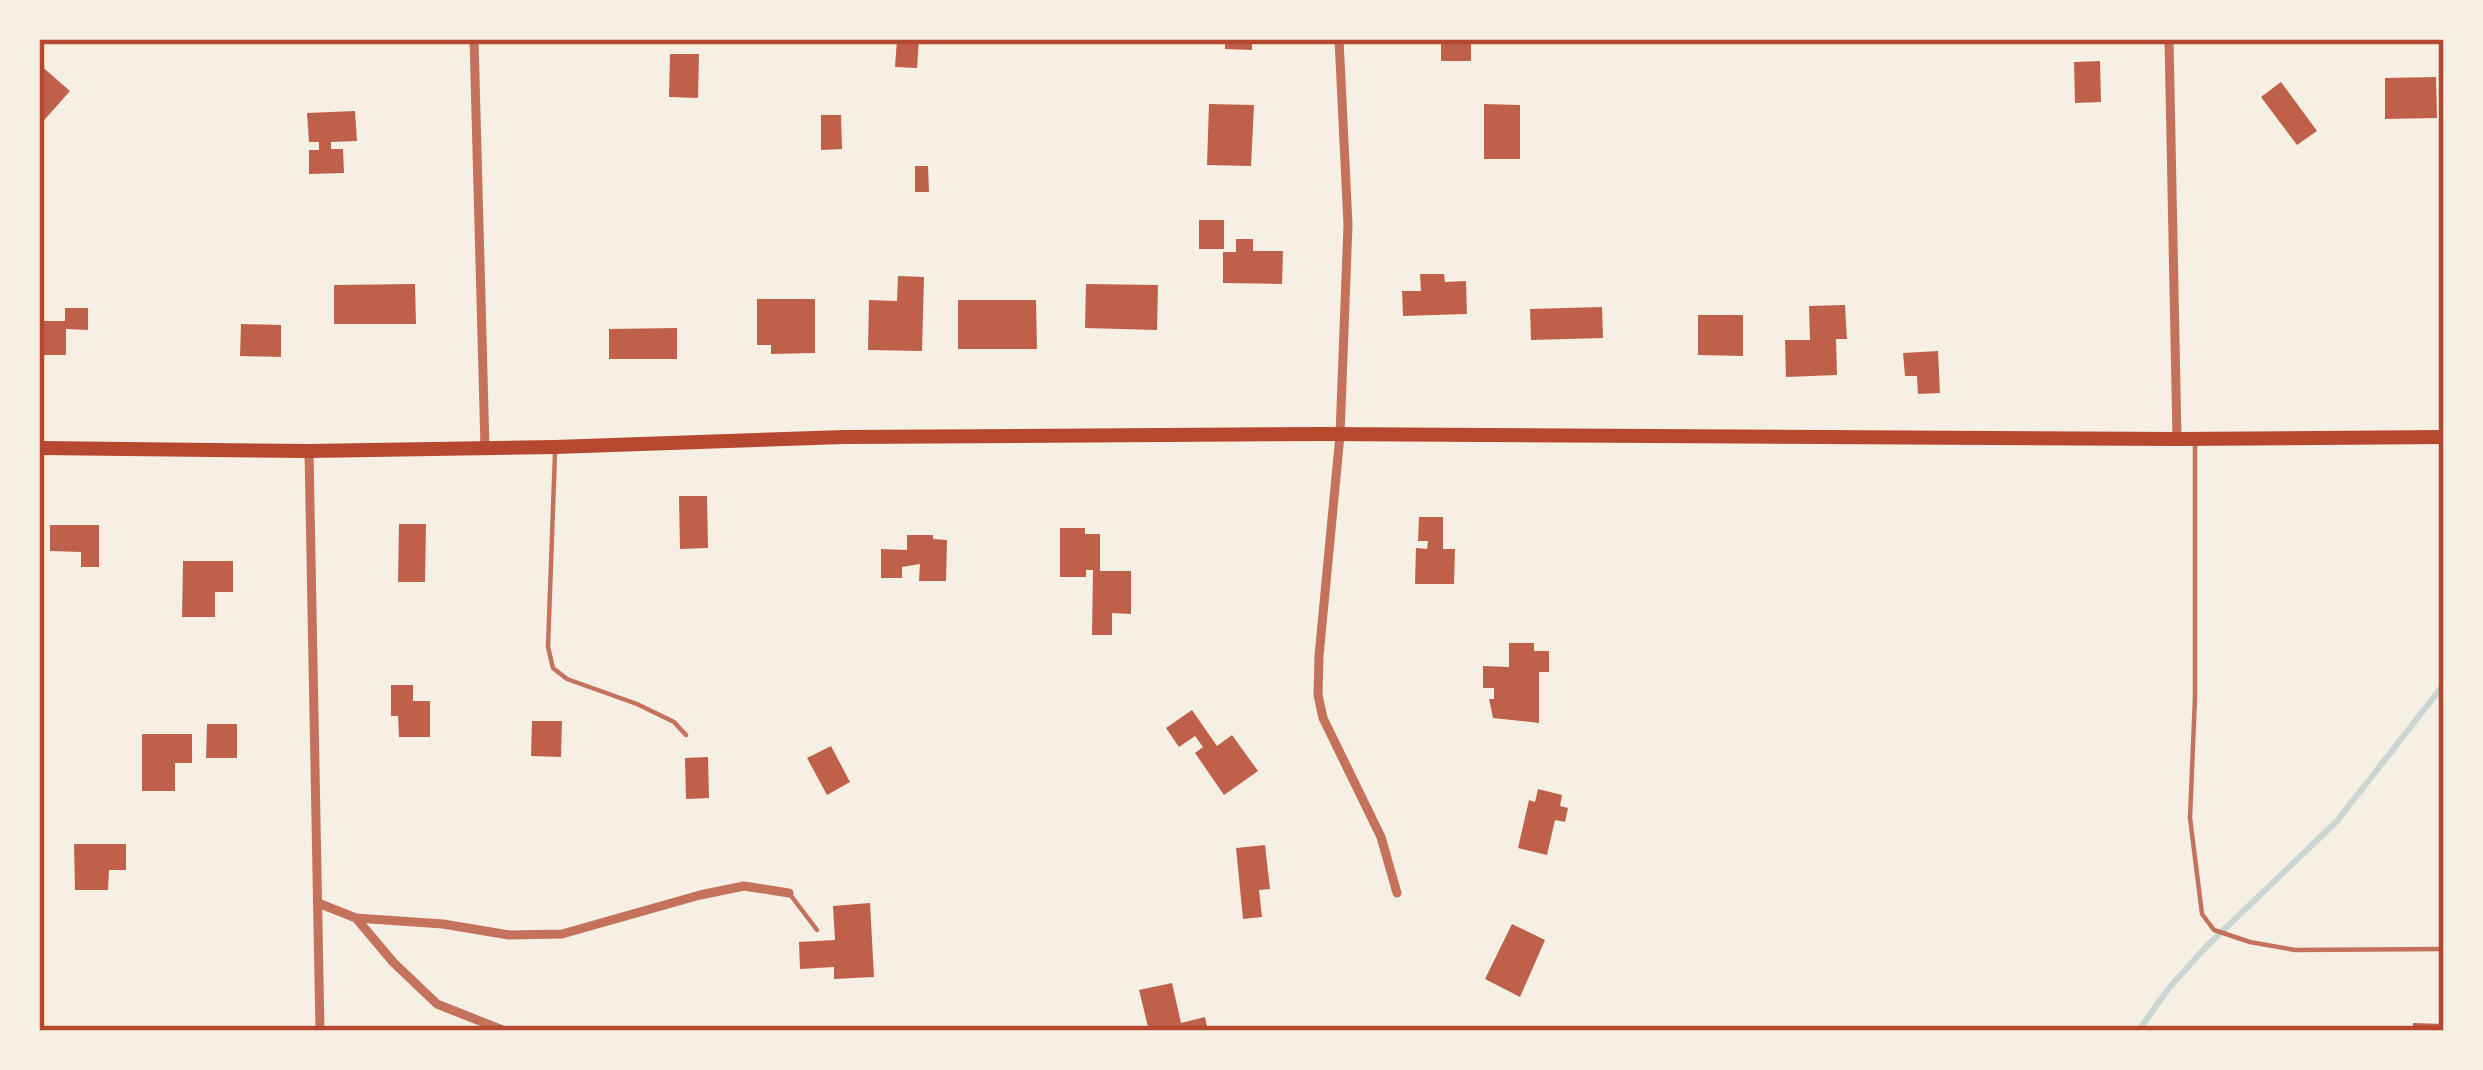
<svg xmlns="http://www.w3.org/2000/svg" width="2483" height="1070" viewBox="0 0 2483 1070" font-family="Arial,sans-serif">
<rect width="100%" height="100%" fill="#f6efe4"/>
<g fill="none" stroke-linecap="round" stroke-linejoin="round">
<path stroke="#c9d6d2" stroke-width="6" d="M2138,1031L2169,988L2206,947L2337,821L2444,684"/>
</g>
<path fill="#bf614a" d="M897,39H919L917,68L895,67Z
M1225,39H1252V50L1225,49Z
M1441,39H1471V61H1441Z
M670,54H699L698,98L669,97Z
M2100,61L2101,102L2075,103L2074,62Z
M39,64L70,91L39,126Z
M2436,77L2437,118L2385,119V78Z
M2281,82L2317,131L2297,145L2261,97Z
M1209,104L1254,105L1251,166L1207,165Z
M1484,104L1520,105V159H1484Z
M355,111L357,141L331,142V149H343L344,173L309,174V150H319V142H309L307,113Z
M821,115H841L842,149L821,150Z
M915,166H928L929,192H915Z
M1199,220H1224V249H1199Z
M1236,239H1253V251H1283L1282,284L1223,283V252H1236Z
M1420,274H1444L1445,282L1466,281L1467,314L1403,316L1402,291H1421Z
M898,276L924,277L922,351L868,350L869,300L897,301Z
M415,284L416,324H334V285Z
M1086,284L1158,285L1157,330L1085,328Z
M757,299H815V353L771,354V345H757Z
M958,300H1036L1037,349H958Z
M1845,305L1847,339H1836L1837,375L1786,377L1785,340H1810L1809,306Z
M1602,307L1603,338L1531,340L1530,309Z
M65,308H88V330L66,329V355H39V321H65Z
M1698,315H1743V356L1698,355Z
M241,324L281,325V357L240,356Z
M677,328V359H609V329Z
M1938,351L1940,393L1918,394L1917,376H1905L1903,353Z
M679,496H707L708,548L680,549Z
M1419,517H1443V549H1455L1454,584H1415L1416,548L1427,549L1428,541H1418Z
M399,524H426L425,582H398Z
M50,525H99V567H81V552L50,551Z
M1060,528H1085V534H1100V571H1131V614L1112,613V635H1092L1093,570H1086V577H1060Z
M907,535H933V539L947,540L946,581H919L920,564L902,567V578H881V549L907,550Z
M183,561H233V592H215V617H182Z
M1509,643H1534V651H1549V672H1539V723L1493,718L1489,699H1494V688H1483V666L1509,667Z
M391,685H413V701H430V737H399L398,716H391Z
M1192,710L1217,746L1232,735L1258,771L1224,795L1195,753L1203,747L1195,736L1179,747L1166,728Z
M532,721H562L561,757L531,756Z
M207,724H237V758H206Z
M142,734H192V763H175V791H142Z
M831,746L850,782L827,795L807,758Z
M708,757L709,798L686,799L685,758Z
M1538,789L1562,795L1560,806L1568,808L1565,822L1555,820L1547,855L1518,848L1529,800L1535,802Z
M74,844H126V870H109L108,890H75Z
M1265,845L1270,889L1259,890L1262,917L1243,919L1236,848Z
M870,903L874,977L834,979V967L800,969L799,942L835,940L833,906Z
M1512,924L1545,940L1520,997L1485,979Z
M1172,983L1181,1023L1205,1017L1208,1031H1149L1139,990Z
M2413,1023L2444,1024V1031H2413Z"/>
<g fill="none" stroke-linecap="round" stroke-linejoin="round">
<path stroke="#c5725c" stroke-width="4.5" d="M2195,445V697L2190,818L2202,914L2214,930L2250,942L2295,950L2444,949
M555,453L548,647L553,668L567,679L637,704L674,722L686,735
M789,893L817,930"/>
<path stroke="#c5725c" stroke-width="9" d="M474,39L485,448
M1339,39L1348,225L1340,435L1319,656L1318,695L1323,718L1381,837L1397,893
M2169,39L2177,439
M309,451L320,1031
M318,903L356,918L393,962L437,1004L505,1031
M356,918L443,924L509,935L562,934L700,895L744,886L789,893"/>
<path stroke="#b5482f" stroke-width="14" d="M39,448L309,451L555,447L844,437L1322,434L2177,439L2444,437"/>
</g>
<rect width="2483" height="1070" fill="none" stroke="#f6efe4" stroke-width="84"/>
<rect x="42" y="42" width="2399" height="986" fill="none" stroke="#b5482f" stroke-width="4.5"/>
</svg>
